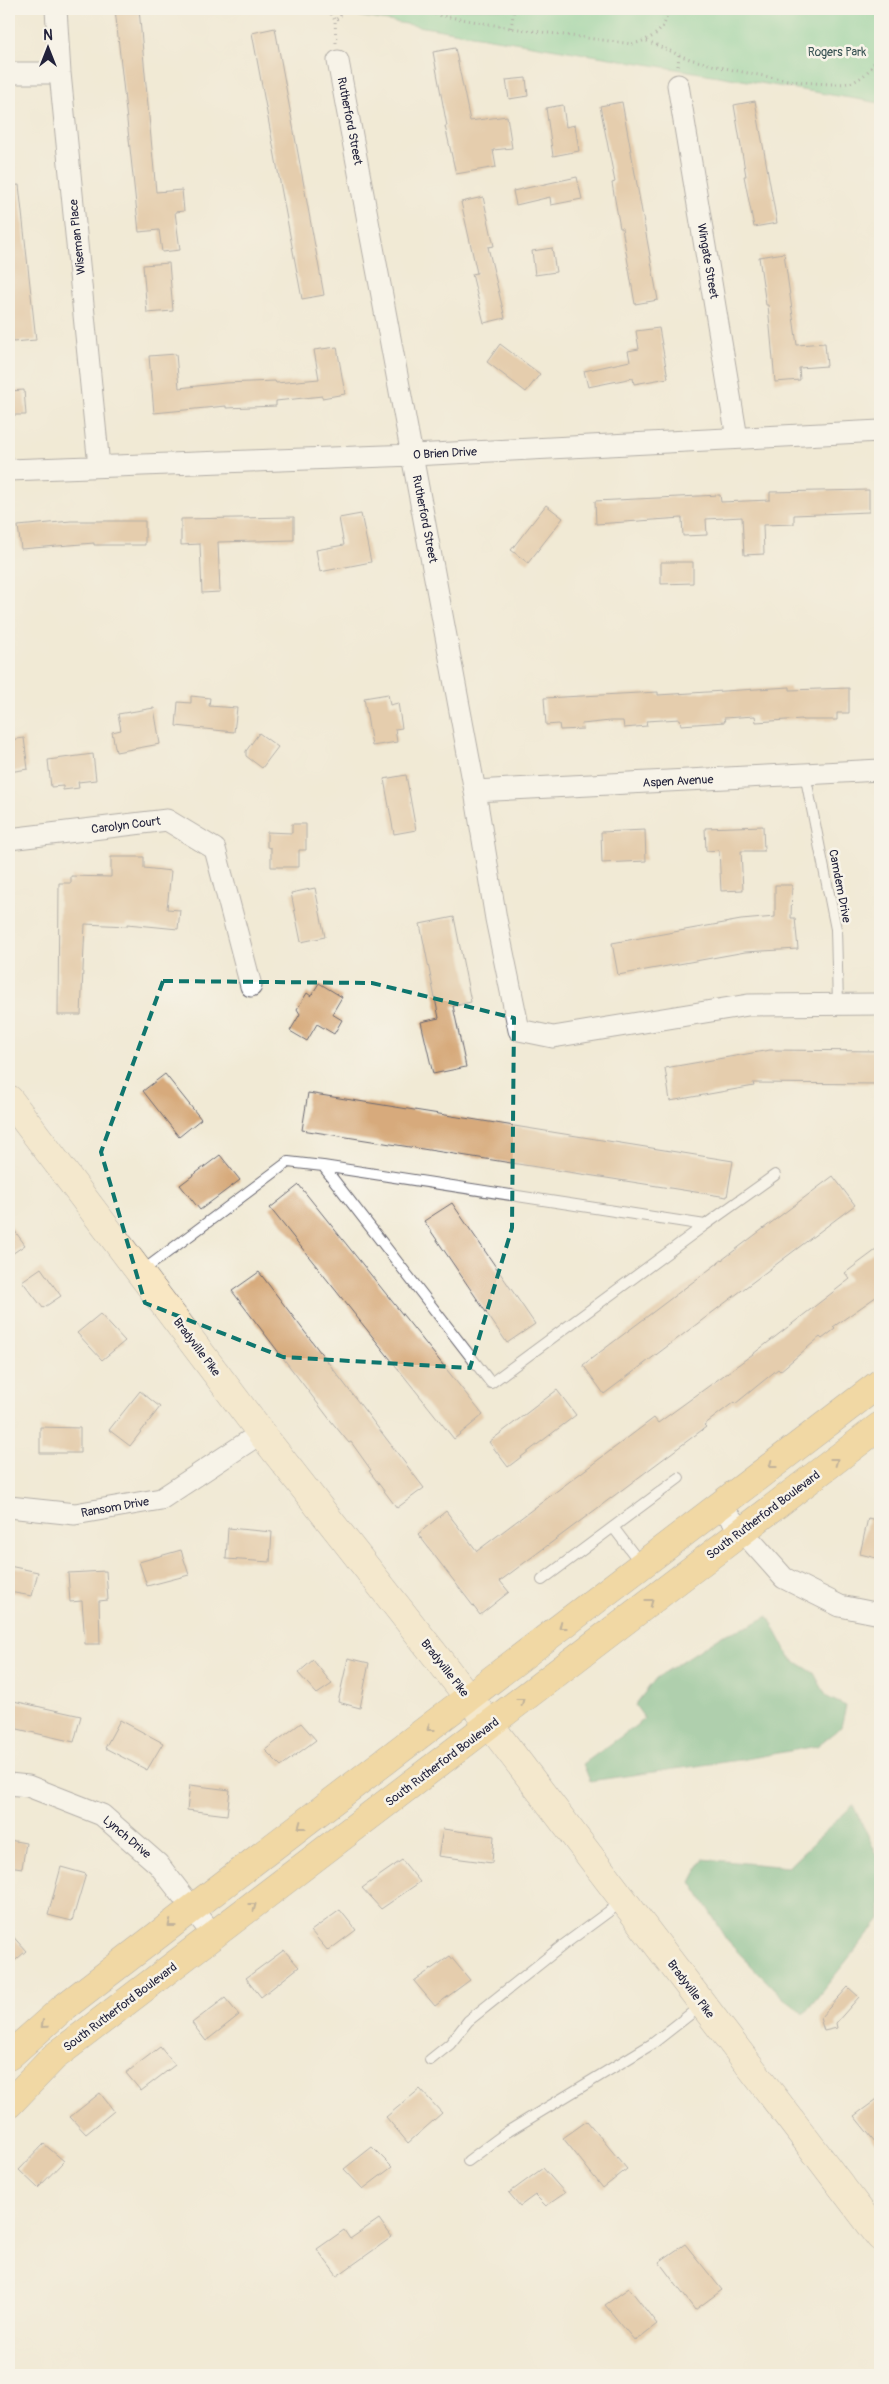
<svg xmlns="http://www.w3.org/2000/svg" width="889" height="2384" viewBox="0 0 889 2384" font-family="Pangolin,sans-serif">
<rect width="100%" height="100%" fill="#f7f3e8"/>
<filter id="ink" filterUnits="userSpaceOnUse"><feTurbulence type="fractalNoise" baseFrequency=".02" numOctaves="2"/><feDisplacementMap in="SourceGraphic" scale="10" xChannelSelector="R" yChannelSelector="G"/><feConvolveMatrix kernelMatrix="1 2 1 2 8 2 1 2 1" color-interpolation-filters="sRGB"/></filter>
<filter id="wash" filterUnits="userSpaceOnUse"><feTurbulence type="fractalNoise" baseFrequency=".0096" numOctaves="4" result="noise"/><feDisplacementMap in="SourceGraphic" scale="20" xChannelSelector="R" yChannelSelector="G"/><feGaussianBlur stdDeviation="1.12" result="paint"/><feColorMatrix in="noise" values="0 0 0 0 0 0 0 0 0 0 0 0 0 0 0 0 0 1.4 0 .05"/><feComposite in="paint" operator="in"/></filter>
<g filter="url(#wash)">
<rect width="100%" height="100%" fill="#f1ead5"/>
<path fill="#74cc92" stroke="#4b7766" d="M316,9H880V103Z"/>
<path fill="#5fb07c" stroke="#40695c" d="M768,1616L790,1658L814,1673L827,1697L846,1706L841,1727L817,1746L746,1759L590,1781L583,1764L645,1719L635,1705L656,1678L721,1636L751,1625Z
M853,1805L880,1861V1919L804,2014L782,1997L730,1944L691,1882L703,1859L788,1867Z"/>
<g id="blocks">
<path fill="#d7aa7c" d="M115,9H139L156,192L182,190L184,211L175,212L180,250L162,252L159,230L139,232Z
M275,28L324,295L302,299L252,33Z
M455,48L470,121L507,116L512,148L493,150L496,167L456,174L445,126H447L433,52Z
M526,78L528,96L509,99L506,80Z
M755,101L777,223L754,227L744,176H746L734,105Z
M622,102L658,300L635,304L622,228H620L612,183L615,182L600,106Z
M563,105L566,127L575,125L579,151L553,156L546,108Z
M577,177L582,199L551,205L550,197L516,205L513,191Z
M19,185L36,340L13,342L9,303V186Z
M483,197L494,246L488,247L505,318L484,323L472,274L477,273L461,202Z
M552,248L556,272L535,275L532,251Z
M784,253L797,345L825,343L827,366L799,368L800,380L775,382L768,305H766L759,257Z
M169,263L173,311L147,313L143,265Z
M659,328L668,378L634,384L633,378L588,387L584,371L630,361L628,351L639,349L636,331Z
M500,344L540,374L526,392L487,362Z
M337,347L345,394L322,398V396L276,401V406L226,408V406L154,413L149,356L176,354L179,388L225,383L275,381L276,383L319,379L314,350Z
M24,390L26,415H9V391Z
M869,490V512L794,515V524L763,525L764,554L744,555L742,517L706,519L707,535L683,536L682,518L596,524L595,501L720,495L721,502L770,500V492Z
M546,505L563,518L528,563L511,550Z
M361,514L371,562L320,572L316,550L344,545L339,518Z
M294,517V540L218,542L220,592L202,593L200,544L181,545V519Z
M71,521H145V545H94V543L21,549L18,526Z
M661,562H693V583L661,584Z
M790,687V690L849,688V713H837V720H802V719L756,722L755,716L724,718L725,722L681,725L680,719L646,721L647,726L624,728L623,721H610L582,724L583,729L560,730L559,724L546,725L544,698L658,692V695Z
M388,694L390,705L398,703L402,728L395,729L397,742L372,746L364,698Z
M191,696L210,698L209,706L237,708L234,732L176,726L178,702L191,703Z
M154,708L160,744L116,752L112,732L121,730L118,714Z
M259,733L278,747L262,768L246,756V751Z
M24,738L28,769L9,772V740Z
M93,754L96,780L78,782L79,788L63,790V786L51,787L48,760Z
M406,775L416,830L394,834L384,779Z
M292,824H306V850H299V867H271V848L267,847V832L292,833Z
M763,826L764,851H741L743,890L721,891L719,850L706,851L705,828Z
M645,830L646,861L602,863L601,832Z
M111,857H144V868L171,871L167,909L180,910L178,929L127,924V926L85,924L81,1015H58L59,883H71V876L111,877Z
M775,885H792L791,918H795L798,949L745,952L618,975L612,943L741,920L775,917Z
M315,888L325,937L301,942L291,893Z
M454,917L471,1002L453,1006L466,1067L433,1074L421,1022L439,1018L420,924Z
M319,983L342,997L332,1014L342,1020L334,1034L317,1024L307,1041L290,1031L300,1014L297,1009L307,993L311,996Z
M770,1050L880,1051V1084L753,1083L754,1086L670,1101L665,1068Z
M165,1074L201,1119L179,1137L143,1091Z
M308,1093L733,1161L727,1197L302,1130Z
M220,1155L240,1180L200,1210L180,1185Z
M833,1176L855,1205L604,1394L583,1365Z
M299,1185L483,1415L454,1439L270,1208Z
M452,1203L535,1324L507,1343L424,1221Z
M9,1223L25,1245L9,1256Z
M880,1247V1294L833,1327L835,1329L822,1339L820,1337L780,1371L778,1369L735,1404L734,1402L704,1425L706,1427L500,1581L509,1592L480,1615L418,1534L446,1511L477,1551L654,1418L658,1423L753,1354L850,1279L845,1273Z
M41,1268L61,1296L43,1308L22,1281Z
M259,1272L424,1488L397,1508L369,1471L371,1470L351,1442L349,1443L331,1421L232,1291Z
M100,1314L125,1341L102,1360L77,1333Z
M557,1390L576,1415L508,1467L489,1442Z
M140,1391L160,1407L130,1446L109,1430Z
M40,1427L80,1428V1453H40Z
M868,1518L880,1521V1559L860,1554Z
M228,1528L272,1532L270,1562L226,1559Z
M181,1550L189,1575L147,1586L139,1562Z
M9,1566L38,1572L32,1596L9,1592Z
M106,1571L108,1600L99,1601L100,1644H85L82,1601L70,1602L68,1573Z
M348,1658L369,1663L360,1708L338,1702Z
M313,1660L332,1684L317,1694L298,1673Z
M9,1700L81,1716L74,1742L9,1727Z
M120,1720L163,1743L147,1770L105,1748Z
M301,1723L316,1740L281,1766L265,1750Z
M190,1785L230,1790L227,1815L187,1810Z
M443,1829L494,1836L492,1863L438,1856Z
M9,1840L26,1843L22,1868L9,1866Z
M402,1860L420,1882L381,1909L362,1888Z
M61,1867L86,1874L72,1921L48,1915Z
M340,1910L356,1930L328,1951L311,1931Z
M9,1932L26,1951L9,1966Z
M284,1950L299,1967L261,1997L246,1978Z
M450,1956L470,1980L435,2006L414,1981Z
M848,1987L859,1997L836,2023L837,2028L824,2031L820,2018Z
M225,1998L239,2015L206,2041L192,2023Z
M160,2047L175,2065L141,2091L126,2073Z
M420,2089L442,2113L408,2143L386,2117Z
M100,2093L114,2111L86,2134L70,2117Z
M880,2097V2148L854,2116Z
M587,2121L627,2169L603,2188L563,2138Z
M44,2144L64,2161L38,2188L19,2170Z
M372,2147L392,2167L363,2189L344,2169Z
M543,2168L565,2193L546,2206L535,2195L520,2206L509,2193Z
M379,2219L392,2237L337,2276L317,2249L344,2230L350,2239Z
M685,2244L722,2290L695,2310L659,2262Z
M629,2288L657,2324L635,2341L605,2305Z"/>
</g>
</g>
<g filter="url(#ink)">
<use href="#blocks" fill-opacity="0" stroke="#6a6871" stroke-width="1"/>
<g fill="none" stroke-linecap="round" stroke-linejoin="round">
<defs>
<path id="lane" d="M805,774L836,929L838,1004
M705,1225L775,1175
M141,1272L288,1162L323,1166L705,1225L491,1383L323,1166
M613,1527L641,1564
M542,1580L679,1478
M430,2060L450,2044L468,2021L562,1946L623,1901
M468,2161L507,2132L652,2044L702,2005"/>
<path id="street" d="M56,9L60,73L99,466
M338,61L475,791L496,919L519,1030L553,1037L748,1005L880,1004
M9,73H60
M678,85L737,438
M9,470L413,455L880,431
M475,791L880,770
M9,839L167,820L215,849L251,986
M719,1505L784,1578L840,1606L880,1614
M9,1507L75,1514L161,1499L261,1433
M9,1784L28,1786L102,1815L158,1864L214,1936"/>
<path id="secondary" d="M9,1099L261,1433L490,1725L880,2237"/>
<path id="highway" d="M9,2056L63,2008L193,1908L880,1383
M9,2104L54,2057L880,1426"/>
</defs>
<use href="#lane" stroke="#6a6871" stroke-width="12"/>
<use href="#street" stroke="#6a6871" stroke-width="23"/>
<use href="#secondary" stroke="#6a6871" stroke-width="29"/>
<use href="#highway" stroke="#6a6871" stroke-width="29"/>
<path stroke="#6a6871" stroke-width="3" stroke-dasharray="1 4" stroke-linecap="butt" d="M332,9L331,14L335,20
M405,9L511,28L632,44C651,40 668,30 667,9
M511,28L514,9
M647,41C665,48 682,58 701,62C727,70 833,92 855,81C872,72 878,59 880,41
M336,43L335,20L340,17L343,9
M678,66L679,54"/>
<use href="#lane" stroke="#fff" stroke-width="10"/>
<use href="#street" stroke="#fff" stroke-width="21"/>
<use href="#secondary" stroke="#f9e7c3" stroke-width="28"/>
<use href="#highway" stroke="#f1c369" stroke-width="28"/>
</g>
<defs><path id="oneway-chevron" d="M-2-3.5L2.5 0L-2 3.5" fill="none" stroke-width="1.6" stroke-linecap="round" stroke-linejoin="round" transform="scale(1.25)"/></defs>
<g stroke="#8a7252">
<use href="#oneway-chevron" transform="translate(835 1461) rotate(-37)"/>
<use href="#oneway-chevron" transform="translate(772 1465) rotate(143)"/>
<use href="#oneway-chevron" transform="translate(650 1602) rotate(-37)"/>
<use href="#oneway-chevron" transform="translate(562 1626) rotate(142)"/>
<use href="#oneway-chevron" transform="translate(521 1701) rotate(-37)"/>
<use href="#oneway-chevron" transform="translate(430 1728) rotate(143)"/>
<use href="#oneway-chevron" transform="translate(301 1826) rotate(143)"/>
<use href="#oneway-chevron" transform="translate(253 1906) rotate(-37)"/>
<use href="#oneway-chevron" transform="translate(171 1924) rotate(142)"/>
<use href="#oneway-chevron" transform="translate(44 2025) rotate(139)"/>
</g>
</g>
<path d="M0 0H889V2384H0ZM163,981L372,983L514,1018L512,1228L470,1368L283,1357L145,1303L101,1152Z" fill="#f1ead5" fill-opacity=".55" fill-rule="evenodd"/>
<path fill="none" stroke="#0f766e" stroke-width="4" stroke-dasharray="10 6" stroke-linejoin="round" d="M163,981L372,983L514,1018L512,1228L470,1368L283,1357L145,1303L101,1152Z"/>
<g text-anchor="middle" stroke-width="5" stroke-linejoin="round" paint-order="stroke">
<g font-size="12" fill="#3b5555" stroke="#f7f3e8">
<text x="837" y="56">Rogers Park</text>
</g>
<g font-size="12" fill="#22223b" stroke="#f7f3e8">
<text transform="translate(350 121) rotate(79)" y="4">Rutherford Street</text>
<text transform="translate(77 237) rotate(-96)" y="4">Wiseman Place</text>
<text transform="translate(708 261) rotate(80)" y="4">Wingate Street</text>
<text transform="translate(445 453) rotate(-3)" y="4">O Brien Drive</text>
<text transform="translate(425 519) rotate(79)" y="4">Rutherford Street</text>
<text transform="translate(678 781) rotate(-3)" y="4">Aspen Avenue</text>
<text transform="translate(126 825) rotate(-7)" y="4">Carolyn Court</text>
<text transform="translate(840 886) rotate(79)" y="4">Camdem Drive</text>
<text transform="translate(197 1347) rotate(53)" y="4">Bradyville Pike</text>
<text transform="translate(115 1507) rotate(-10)" y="4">Ransom Drive</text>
<text transform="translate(763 1515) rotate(-37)" y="4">South Rutherford Boulevard</text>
<text transform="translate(445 1668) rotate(52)" y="4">Bradyville Pike</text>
<text transform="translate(442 1762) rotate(-37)" y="4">South Rutherford Boulevard</text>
<text transform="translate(127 1837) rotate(40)" y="4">Lynch Drive</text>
<text transform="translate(691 1989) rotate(53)" y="4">Bradyville Pike</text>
<text transform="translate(120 2007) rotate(-37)" y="4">South Rutherford Boulevard</text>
</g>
</g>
<rect width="889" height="2384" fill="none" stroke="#f7f3e8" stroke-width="30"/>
<g transform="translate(48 48)" stroke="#f7f3e8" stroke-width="4" paint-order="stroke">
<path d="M0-4L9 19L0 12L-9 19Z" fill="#22223b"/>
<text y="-8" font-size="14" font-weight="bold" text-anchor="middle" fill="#22223b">N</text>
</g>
</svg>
